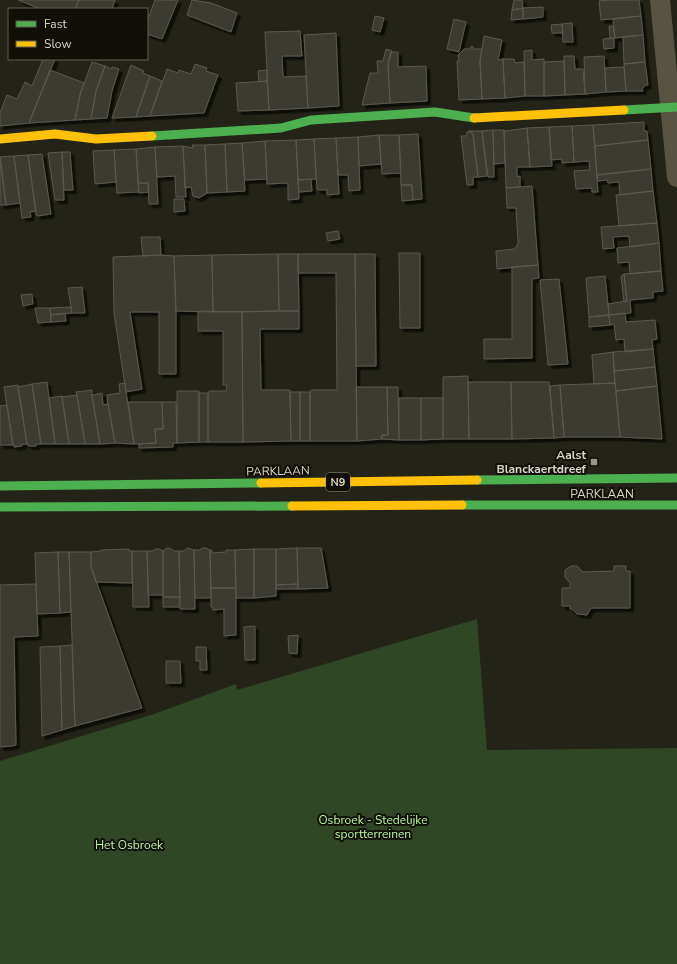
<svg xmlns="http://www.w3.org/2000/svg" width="677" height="964" viewBox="0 0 677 964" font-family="'Nunito Sans',sans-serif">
<defs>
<filter id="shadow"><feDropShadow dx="3.5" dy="3.5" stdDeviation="0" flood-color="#0009"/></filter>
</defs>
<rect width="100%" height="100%" fill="#242317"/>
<path fill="#304725" d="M477,619L487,750L677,748V964H0V761L154,714L236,684L237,690Z"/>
<path fill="#3b3a30" stroke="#5b594f" filter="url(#shadow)" d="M18,0H79L75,9H40Z
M79,0H115L112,9H75Z
M155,0H178L162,39L147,34V22Z
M192,0L211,3L237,13L231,32L187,15Z
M514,0H522L523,8L512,10Z
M609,0H639L641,16L601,20L599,1Z
M543,7V17L523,19V8Z
M523,8V19L511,20L512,10Z
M375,16L384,18L380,32L372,30Z
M641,16L643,35L615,38L613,19Z
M454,19L466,22L459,52L447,49Z
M572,23L573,42H563L562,24Z
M562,24L563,33H552L551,25Z
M609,26H613L615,38H610Z
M300,31L302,56H282L283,77L306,76L308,108L269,110L265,32Z
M336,33L339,106L308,108L304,35Z
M643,35L645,62L624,64L623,37Z
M484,36L502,40L498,60L503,59L505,98L482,99L480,61Z
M614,38V48L604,49L603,39Z
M472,46L474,49H482L480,61L482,99L459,100L457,61H459L458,55L464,49H469Z
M386,49L392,51L388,63L390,103L362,105L370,73H378L377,61H383Z
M532,50V60L544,59V96H525L524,51Z
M391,52H398V67L426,66L427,101L390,103L388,63Z
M564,56H574L575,69H583L585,94L565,95Z
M604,56L606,92L585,94L584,57Z
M43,59H55L29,123L0,126V113L7,95L17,99L25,82L32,86Z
M503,59H514L515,63L524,62L525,96L505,98Z
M564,61L565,95L544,96V62Z
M92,62L105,66L96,91L91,119L75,120L81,92Z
M645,62L648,85H646L642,89L643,91H626L624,64Z
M195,64L207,68L206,71L218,75L204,113L150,116L167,69L178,73L179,70L191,74Z
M131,65L144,71L143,73L150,76L136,117L112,118Z
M105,66L111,69L112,67L119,69L112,91L107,118L91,119L96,91Z
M624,67L626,91L606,92L605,68Z
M50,70L84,83L80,94L75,120L29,123Z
M267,70V81L259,82L258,71Z
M150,76L162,81L150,116L136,117Z
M267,81L269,110L238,111L236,83Z
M644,122V131H647L648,140L595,146L593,125Z
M593,125L598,192H592V188L576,189L574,171L590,170L589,161L574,162L572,126Z
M572,126L574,162L562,163V159L551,160L549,127Z
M549,127L552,166L530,167L527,128Z
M527,128L530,167H517V177L520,176V187L506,188L504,130L505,131Z
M493,130H504L505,163L494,164Z
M493,130L494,177H488L482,131Z
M469,131H482L487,176L478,177L473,134Z
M470,131L473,134L478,177H473V185H467L461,136H466L467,132Z
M418,134L422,199L413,200L412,185H401L399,135Z
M379,135L381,164L359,166L358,137Z
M379,135H399L401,173L382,174Z
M358,137L360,190L349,191L348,175H338L336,138Z
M336,138L339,194L327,195V190H317L314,139Z
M314,139L316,179L298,180L296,140Z
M296,140L299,199L288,200V183L267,184L265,141Z
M648,140L651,169L597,175L595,146Z
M265,141L267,179L245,180L242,143Z
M242,143L245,191L227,192L225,144Z
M225,144L227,192L207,193L205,145Z
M192,145H205L207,193L199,198L193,196L191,187L185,188L183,146L193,148Z
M183,146L186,197H176L175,176L157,177L155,147Z
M155,147L158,204H149L148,183H138L136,149Z
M136,149L139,192L117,193L114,150Z
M114,150L116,182L95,184L93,151Z
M62,152L64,200H55L48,153Z
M62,152H70L73,190H64Z
M42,154L51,214L38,216L36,215L28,155Z
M28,155L36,211L30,212L31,217L22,218L14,156Z
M14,156L20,203L6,205L0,157Z
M0,157L6,205H0Z
M651,169L653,191L620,195L619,182L608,183L607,180L598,181L597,175Z
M311,179L312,191L299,192L298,180Z
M138,183H148L149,192L139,193Z
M401,185H412L413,200L402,201Z
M532,186L538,265L497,269L496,251L515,249L519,241H518L516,208H507L506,188Z
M653,191L657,223L619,226L616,195Z
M174,199H184L185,211L174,212Z
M657,223L659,243L630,247L629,236L613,237L614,248L603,249L601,227Z
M338,231L340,239L328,241L326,233Z
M141,237H160L161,255L143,256Z
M659,243L661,271L630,274L629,262L618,263L617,248Z
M399,253H420V328H400Z
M278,254L279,311L213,312L212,255Z
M278,254H298L299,311H279Z
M298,254H355L357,441H310V392L311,390H337L336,273H298Z
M355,254H375L376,366H356Z
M161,255L174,256L176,314V374H159V312H130L142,389L126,392L114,313L113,257Z
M212,255L213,312L176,311L174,256Z
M538,265L539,278L532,279V358L484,359V339H512V267Z
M661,271L663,291L653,292V298L630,300L631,313L609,315L608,304L627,301L624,274Z
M624,274L627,301L624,302L621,276Z
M605,276L609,315L589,317L586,278Z
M559,279L568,364L548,365L540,280Z
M82,287L85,313H72L68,288Z
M32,294L33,304L23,306L21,295Z
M71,307L72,313L51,315L50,308Z
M35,308H50L51,322L38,323Z
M198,311L242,312L243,442H208V393H209V391H226L227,385H223V331H198Z
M279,311H299V329H260L261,390H290L291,441L243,442L242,312Z
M65,313L66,321L51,322V315Z
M625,313L626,322L655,320L657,339L652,340L653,349L625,352L624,339L616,340L614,324L610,325L609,315Z
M609,315L610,325L589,327V317Z
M653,349L655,367L614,371L613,352Z
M613,352L615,383L594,384L592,355Z
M655,367L657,386L616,391L614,371Z
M468,376L469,439H443V377Z
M47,382L49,398L55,444H41L32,384Z
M468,382H511L512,439H469Z
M511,382H549L554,438L512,439Z
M125,383L126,392L134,444L115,443L108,404L107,395L120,393L119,384Z
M615,383L620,437H564L560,385Z
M32,384L41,444H36V446H28V444H27L18,387Z
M18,385L27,444H22V446L14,447V445H13L4,387Z
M560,385L564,437L554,438L550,386Z
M657,386L662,439L620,437L616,391Z
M356,387H387L388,435H382V439L357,441Z
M387,387H398L399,440L382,439V435H388Z
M92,390V395L100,444H85L77,395L76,392Z
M177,391H199V442L177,443Z
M290,392H300V441H291Z
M300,392H310V441H300Z
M102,393L103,405L108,404L115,443L100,444L92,395Z
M199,393H208V442H199Z
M77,395L85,444H69L62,397Z
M62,396L69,444H55L49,398Z
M399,398H421V440H399Z
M421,398H443V439L421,440Z
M128,402H162L163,429H155L156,443L134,444Z
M162,402H176L177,443H173V447L139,448V444L156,443L155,429H163Z
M7,405L13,445H0V406Z
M167,548L171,549L174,551H179L180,597H163V551Z
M187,548L194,550L195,609H180L179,551H184Z
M202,548H206L210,550L211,598H195L194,550H200Z
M297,548L298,584L276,585V549Z
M297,548H321L328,588L298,589Z
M129,549V551H132V583L96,582L91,567V552L101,551V550Z
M155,549H159L163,551V595H148L147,551H153Z
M254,549H276V596L254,598Z
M254,549V598H236L235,550Z
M210,550H212V553L226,552V550H235L236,588H211Z
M132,551H147L149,607H133Z
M58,552H69L71,612L60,613Z
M58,552L60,613L37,614L35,553Z
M69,552H91V567L142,708L75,726Z
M571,566H577L583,572L614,571V566H626V571H630V608H591L587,615L577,614L572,609H570V606H562V588H570V583L565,577V570Z
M36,584L38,636L14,637L16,745L12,746L0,747V585Z
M298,584V589H276V585Z
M211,588H236V635L224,636V609L213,610V607H211Z
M163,597H180L179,607H163Z
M255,626V660H245L244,627Z
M298,635L297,654L289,653L288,636Z
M72,645L75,726L62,730L60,646Z
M60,646L62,730L42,736L40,647Z
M196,647H206L207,670H200V661H196Z
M166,661H180L181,683H166Z"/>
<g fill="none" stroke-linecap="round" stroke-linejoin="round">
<path stroke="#595342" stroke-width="20" d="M660,0L677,177"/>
<path stroke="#4caf50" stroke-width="9" d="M624,110L677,107
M152,136L281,128L311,120L435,112L474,118
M477,480L677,478
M0,486L261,483
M462,505H677
M0,507L292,506"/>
<path stroke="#ffc107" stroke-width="9" d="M474,118L624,110
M0,139L55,134L96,139L152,136
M261,483L477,480
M292,506L462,505"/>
</g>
<rect fill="#99978a" stroke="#110f07" stroke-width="1.5" x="590" y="458" width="8" height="8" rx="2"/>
<g text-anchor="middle" stroke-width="4" stroke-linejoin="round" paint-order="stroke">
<rect fill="#110f07" stroke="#9c9a8e" stroke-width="1" x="326" y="473" width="24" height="18" rx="3"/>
<g font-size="11" font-weight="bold" fill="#d8d6c8">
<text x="338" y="486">N9</text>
</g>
<g font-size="12" font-weight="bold" fill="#d8d6c8" stroke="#110f07" text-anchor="end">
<text x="586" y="459">Aalst<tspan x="586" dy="14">Blanckaertdreef</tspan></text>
</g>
<g font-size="12" fill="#d8d6c8" stroke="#110f07">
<text transform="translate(278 471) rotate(-1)" y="4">PARKLAAN</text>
<text x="602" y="498">PARKLAAN</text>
</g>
<g font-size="12" fill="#b9f99e" stroke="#110f07">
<text x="373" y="824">Osbroek - Stedelijke<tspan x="373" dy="14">sportterreinen</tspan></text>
<text x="129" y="849">Het Osbroek</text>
</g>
</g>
<rect x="8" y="8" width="140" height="52" fill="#110f07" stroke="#615f54"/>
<rect x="16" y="21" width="20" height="6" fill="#4caf50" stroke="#615f54"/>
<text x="44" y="28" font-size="12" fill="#d8d6c8">Fast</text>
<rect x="16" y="41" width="20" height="6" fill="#ffc107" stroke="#615f54"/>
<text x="44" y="48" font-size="12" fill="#d8d6c8">Slow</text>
</svg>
